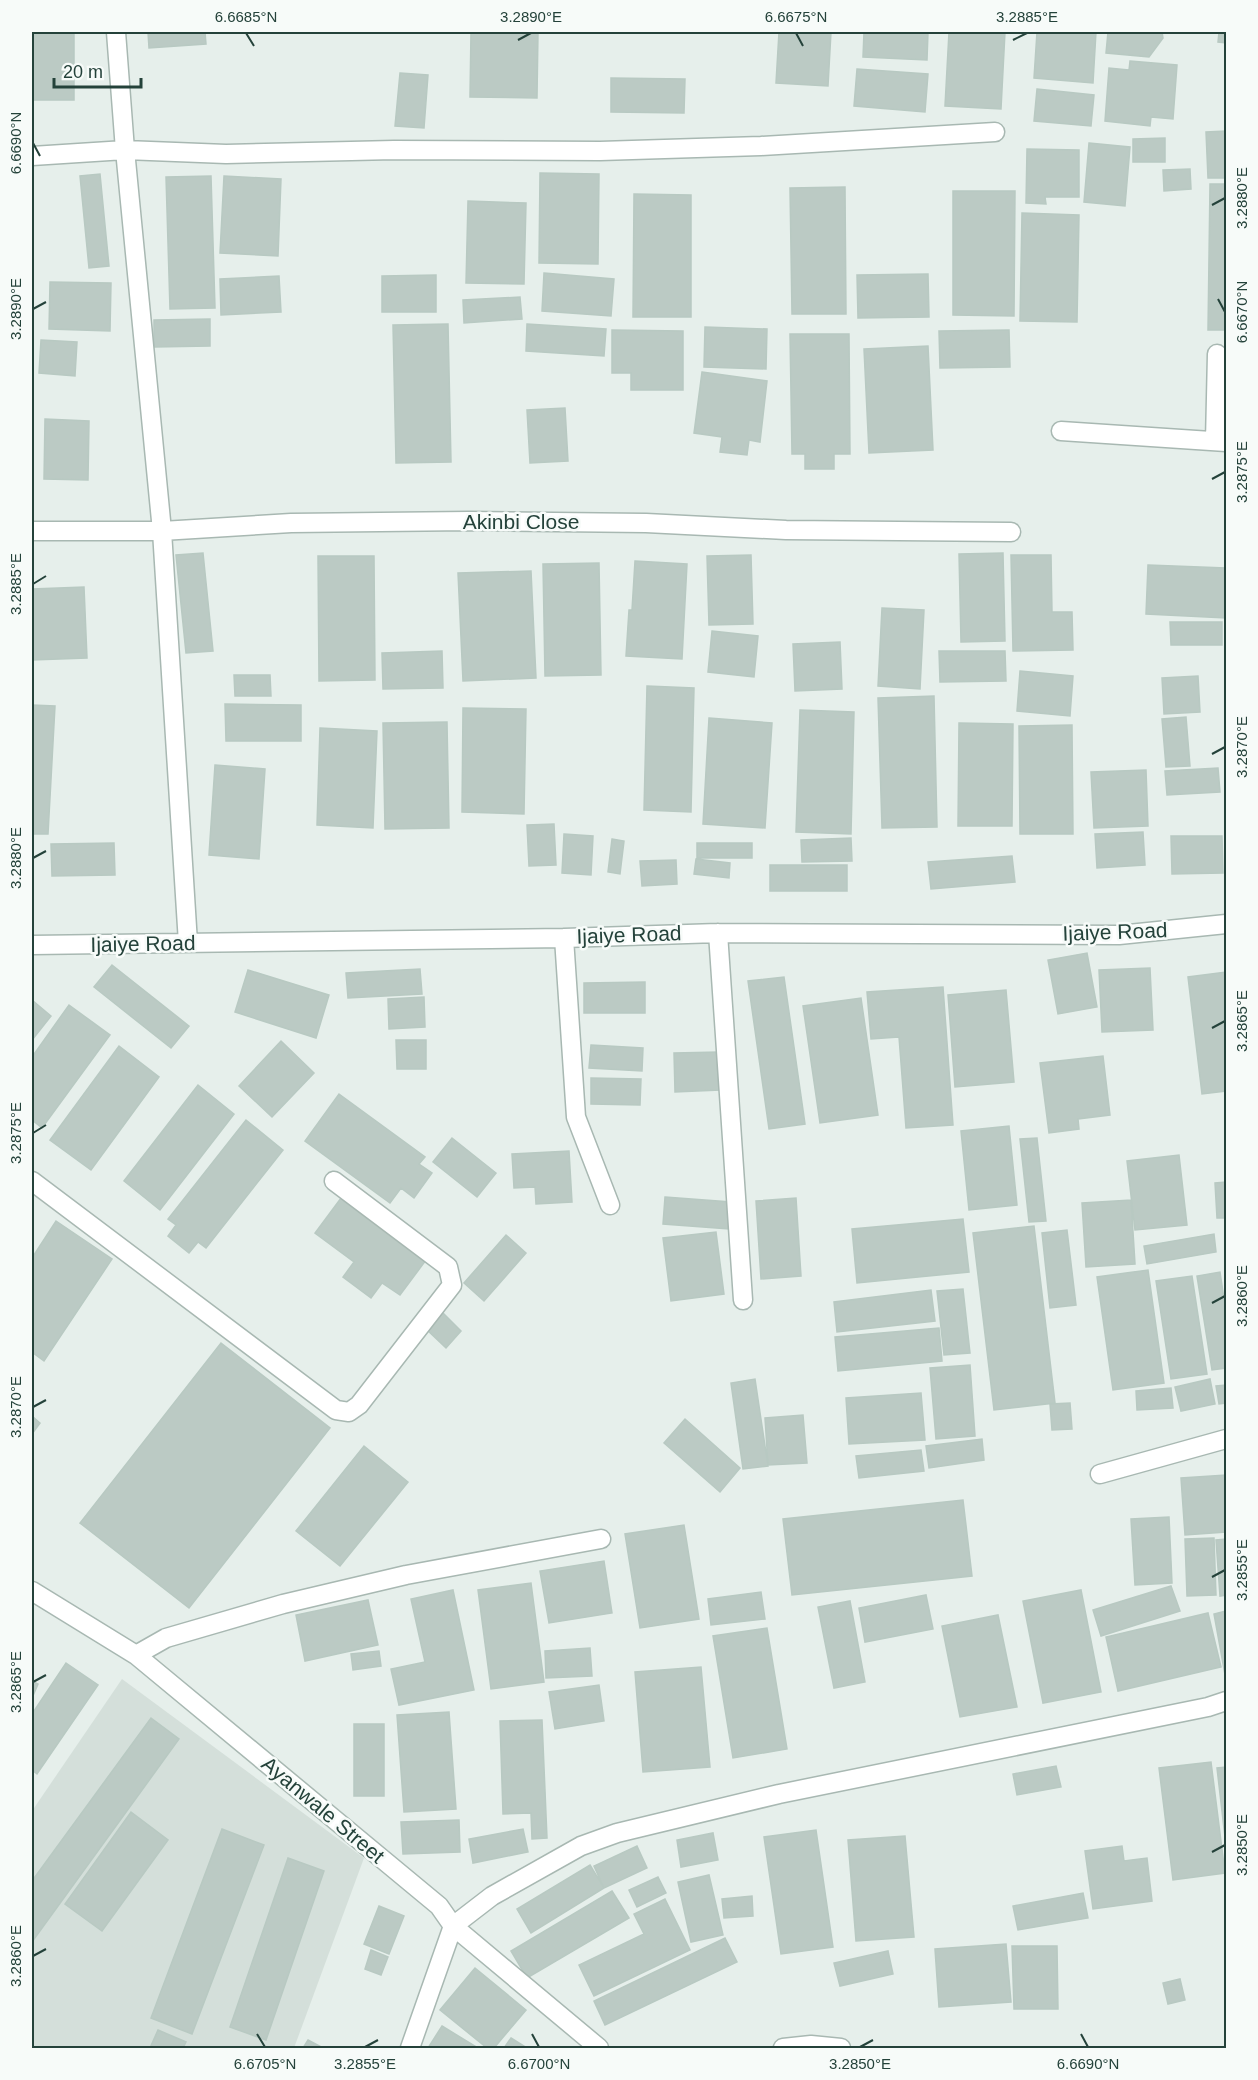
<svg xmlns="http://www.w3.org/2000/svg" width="1258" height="2080" viewBox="0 0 1258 2080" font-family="Arial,sans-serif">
<rect width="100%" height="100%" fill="#e6efeb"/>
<path fill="#d4dfda" d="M122,1679L364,1858L294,2048H32V1811Z"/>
<path fill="#bbcac4" stroke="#b8c9c2" stroke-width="1.5" d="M32,32H74V100H32Z
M148,32H205L206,44L149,48Z
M471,32H538L537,98L470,97Z
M779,32H831L828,86L776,83Z
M864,32H928L927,60L863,57Z
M949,32H1005L1001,109L945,106Z
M1037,32H1096L1093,83L1034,78Z
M1108,32H1162L1163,38L1149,57L1106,53Z
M1219,32H1226V43L1218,42Z
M1130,61L1177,65L1173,119L1151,117L1150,126L1105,121L1109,68L1129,70Z
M857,69L928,74L925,112L854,106Z
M400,73L428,75L424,128L395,126Z
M611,78L685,79L684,113L611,112Z
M1037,89L1094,95L1091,126L1034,121Z
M1226,131V178H1208L1206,132Z
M1165,138V162H1133V139Z
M1089,143L1130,147L1125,206L1084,202Z
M1027,149L1079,150V197H1045L1046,204L1026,203Z
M1190,169L1191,189L1164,191L1163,170Z
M540,173L599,174L598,264L539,263Z
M100,174L109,266L89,268L80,176Z
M211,176L215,308L170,309L166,177Z
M224,176L281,179L278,256L220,253Z
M1210,184H1226V330H1208Z
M845,187L846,314H792L790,188Z
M953,191H1015L1014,316L953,315Z
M634,194L691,195V317H633Z
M468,201L526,203L524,284L466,283Z
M1022,213L1079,215L1077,322L1020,321Z
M544,273L614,279L611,316L542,311Z
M928,274L929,317L858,318L857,275Z
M436,275V312H382V276Z
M279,276L281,312L221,315L220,279Z
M50,282L111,283L110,331L49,329Z
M520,297L522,319L464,323L463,300Z
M210,319V346L154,347V320Z
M448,324L451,462L396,463L393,325Z
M527,324L606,329L604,356L526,351Z
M705,327L767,329L766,369L704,367Z
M612,330L683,331V390H631V373H612Z
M1009,330L1010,367L940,368L939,331Z
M790,334H849L850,454H834V469H805V454H792Z
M41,340L77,342L75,376L39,373Z
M928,346L933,450L869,453L864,349Z
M702,372L767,381L760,442L749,440L747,455L720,452L722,437L694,433Z
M565,408L568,461L530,463L527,410Z
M45,419L89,421L88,480L44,479Z
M203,553L213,651L186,653L176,555Z
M1003,553L1005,641L961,642L959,554Z
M751,555L753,624L709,625L707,556Z
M1011,555H1051L1052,612H1072L1073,650L1013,651Z
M318,556H374L375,680L319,681Z
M635,561L687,564L682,659L626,656L629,610H632Z
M599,563L601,675L545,676L543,564Z
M1148,565L1226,568V618L1146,614Z
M531,571L536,678L463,681L458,573Z
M84,587L87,658L32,660V589Z
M882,608L924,610L920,689L878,686Z
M1170,622H1222V645H1171Z
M712,631L758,636L754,677L708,672Z
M840,642L842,689L795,691L793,644Z
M442,651L443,688L383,689L382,653Z
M939,651H1005L1006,681L940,682Z
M1020,671L1073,676L1070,716L1017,711Z
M234,675H270L271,696H235Z
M1198,676L1200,712L1164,714L1162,678Z
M647,686L694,688L691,812L644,810Z
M934,696L937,827L882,828L878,698Z
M225,704L301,705V741H226Z
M32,705L55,706L48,834H32Z
M463,708L526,709L524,814L462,812Z
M800,710L854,712L851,834L796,832Z
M1186,717L1190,766L1166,767L1162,719Z
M709,718L772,723L765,828L703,824Z
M447,722L449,828L385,829L383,723Z
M959,723L1013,724L1012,826H958Z
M1072,725L1073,834H1020L1019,726Z
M320,728L377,731L373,828L317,825Z
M215,765L265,769L259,859L209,855Z
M1218,768L1220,792L1167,795L1165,771Z
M1146,770L1148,826L1094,828L1091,772Z
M554,824L556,865L529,866L527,825Z
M1143,832L1145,865L1097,868L1095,834Z
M564,834L593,836L591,875L562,873Z
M1171,836H1222L1223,873L1172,874Z
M851,838L852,861L802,862L801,840Z
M612,839L624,841L620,874L608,872Z
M114,843L115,875L52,876L51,844Z
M697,843H752V858H697Z
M1012,856L1015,882L931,889L928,862Z
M696,859L730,863L729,878L694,874Z
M676,860L677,884L642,886L640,861Z
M770,865H847V891H770Z
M1087,953L1097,1007L1058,1014L1048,960Z
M112,965L189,1026L171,1048L94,987Z
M1150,968L1153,1030L1102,1032L1099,970Z
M420,969L422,994L348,998L346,973Z
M248,970L329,995L316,1038L235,1012Z
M1226,972V1091L1202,1094L1188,977Z
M784,977L805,1124L769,1129L748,981Z
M645,982V1013H584V983Z
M943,987L953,1125L906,1128L899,1037L871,1039L867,992Z
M1006,990L1014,1082L955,1087L948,995Z
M424,997L425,1027L389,1029L388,999Z
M861,998L878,1115L820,1123L803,1006Z
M32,1000L51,1016L32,1040Z
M69,1005L110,1035L42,1128L32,1120V1057Z
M396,1040H426V1069H397Z
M281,1041L314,1073L272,1117L239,1086Z
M591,1045L643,1048L642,1071L589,1068Z
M119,1046L159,1077L91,1170L50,1140Z
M719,1052L720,1090L675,1092L674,1053Z
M1103,1056L1110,1115L1078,1119L1079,1129L1049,1133L1040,1063Z
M591,1078L641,1079L640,1105L591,1104Z
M198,1085L234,1114L160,1210L124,1181Z
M339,1094L425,1157L419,1164L432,1173L414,1198L401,1188L390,1203L305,1141Z
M246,1120L283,1150L206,1248L198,1242L189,1253L168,1236L176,1225L168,1219Z
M1009,1126L1017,1205L969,1210L961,1131Z
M452,1138L496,1173L477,1197L433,1162Z
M1037,1138L1046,1221L1029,1222L1020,1139Z
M569,1151L572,1202L536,1204L535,1187L514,1188L512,1154Z
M1179,1155L1187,1225L1135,1230L1127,1161Z
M1226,1182V1218H1217L1215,1183Z
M344,1194L429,1256L400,1295L382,1283L371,1298L343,1277L354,1262L315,1233Z
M665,1197L731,1202L729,1229L663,1224Z
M796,1198L801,1276L761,1279L756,1201Z
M1131,1200L1135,1264L1086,1267L1082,1203Z
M963,1219L969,1272L857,1283L852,1229Z
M56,1221L112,1259L44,1361L32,1352V1258Z
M1034,1226L1055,1403L994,1410L973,1233Z
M1067,1230L1076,1305L1050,1308L1042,1233Z
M716,1232L724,1294L671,1301L663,1238Z
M1214,1234L1216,1252L1147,1264L1144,1246Z
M506,1235L526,1253L484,1301L464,1283Z
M1148,1270L1164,1383L1113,1390L1097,1277Z
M1220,1272L1226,1312V1368L1212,1370L1197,1276Z
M1192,1276L1207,1374L1171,1379L1156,1281Z
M963,1289L970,1353L944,1355L937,1291Z
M931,1290L935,1321L837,1332L834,1302Z
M441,1311L461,1331L446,1348L425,1328Z
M939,1328L942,1361L838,1371L835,1337Z
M221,1343L330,1428L189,1608L80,1523Z
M970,1365L975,1436L936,1439L930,1368Z
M755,1379L768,1466L743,1469L731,1383Z
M1210,1379L1215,1404L1181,1411L1175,1387Z
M1226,1385V1403L1219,1404L1216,1386Z
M1171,1388L1173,1408L1137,1410L1136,1391Z
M921,1393L925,1440L849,1444L846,1398Z
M1070,1403L1072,1429L1052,1430L1050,1404Z
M803,1415L807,1463L768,1465L765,1418Z
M32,1416L40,1423L32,1434Z
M685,1419L740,1468L720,1492L664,1443Z
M982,1439L984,1460L929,1468L926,1446Z
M364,1446L408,1482L340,1566L296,1531Z
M921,1450L924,1471L859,1478L856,1456Z
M1226,1475V1532L1185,1535L1181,1478Z
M963,1500L972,1576L792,1595L783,1519Z
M1169,1517L1172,1583L1135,1585L1131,1519Z
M684,1525L699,1619L640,1628L625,1534Z
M1214,1538L1216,1595L1187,1596L1185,1539Z
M1226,1539V1595L1220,1596L1216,1540Z
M604,1561L612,1613L549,1623L540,1571Z
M531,1583L544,1682L491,1689L478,1590Z
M1171,1586L1180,1611L1101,1636L1093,1610Z
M453,1590L474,1690L399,1705L391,1669L425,1662L411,1599Z
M1081,1590L1101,1692L1043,1703L1023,1601Z
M761,1592L765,1619L711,1625L708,1599Z
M926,1595L933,1629L865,1642L859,1608Z
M368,1600L378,1645L305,1661L296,1615Z
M850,1601L865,1682L834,1688L818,1607Z
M1226,1611V1680L1214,1614Z
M1208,1613L1221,1667L1118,1691L1106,1637Z
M998,1615L1017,1707L960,1717L942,1626Z
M767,1628L787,1749L733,1758L713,1636Z
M590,1648L592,1676L546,1678L545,1651Z
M379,1651L381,1666L353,1670L351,1654Z
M66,1663L98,1685L37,1774L32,1770V1714Z
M701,1667L710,1767L643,1772L635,1672Z
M32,1681L38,1684L32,1698Z
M599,1685L604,1721L555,1729L549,1692Z
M449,1712L456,1809L404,1812L397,1715Z
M151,1718L179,1739L32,1942V1881Z
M542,1720L547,1838L532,1839L531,1813L503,1814L500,1721Z
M354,1724H384V1796H354Z
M1211,1762L1225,1873L1173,1880L1159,1768Z
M1056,1766L1061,1787L1017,1795L1013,1774Z
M1226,1767V1846L1217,1768Z
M131,1812L168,1840L102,1931L65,1904Z
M459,1820L460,1852L403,1854L401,1822Z
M222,1829L264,1845L192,2034L151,2018Z
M523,1829L528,1852L473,1863L469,1839Z
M816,1830L833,1947L781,1954L764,1837Z
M713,1833L718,1860L681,1867L677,1840Z
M905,1836L914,1937L856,1941L848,1840Z
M637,1846L647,1868L604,1888L594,1866Z
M1122,1846L1124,1861L1147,1858L1152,1901L1093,1909L1085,1851Z
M288,1858L324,1871L266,2040L230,2027Z
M590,1865L604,1888L531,1933L517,1909Z
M709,1875L723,1935L691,1942L678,1882Z
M658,1877L666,1893L637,1907L629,1890Z
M612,1891L629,1918L527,1978L511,1951Z
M1083,1893L1088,1918L1018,1930L1013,1906Z
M752,1896L753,1916L724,1918L722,1899Z
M665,1899L690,1950L594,1996L579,1965L644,1934L634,1914Z
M379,1906L404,1916L389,1954L364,1944Z
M725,1938L737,1962L605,2025L594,2001Z
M1006,1944L1011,2002L939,2007L935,1949Z
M1012,1946H1057L1058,2009H1014Z
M371,1950L388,1957L381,1975L365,1969Z
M888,1951L893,1974L840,1986L834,1963Z
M475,1968L526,2010L494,2048H487L440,2010Z
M1180,1979L1185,2000L1168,2004L1163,1983Z
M442,2026L478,2048H428Z
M158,2030L186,2042L183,2048H150Z
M511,2038L527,2048H504Z
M308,2040L323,2048H303Z"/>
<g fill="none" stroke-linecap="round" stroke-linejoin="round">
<defs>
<path id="minor" d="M116,32L125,150L162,531L188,943
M32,156L125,150L226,154L394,150L600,151L761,146L995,132
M1061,431L1226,442
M1215,441L1217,354
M32,531H162L291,523L469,521L646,523L786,530L1011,532
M718,933L743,1300
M564,938L576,1117L610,1205
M32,945L564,938L718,933L1119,935L1226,924
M32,1181L336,1410L349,1412L359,1405L452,1285L448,1267L334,1181
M1100,1474L1226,1439
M32,1591L136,1655L439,1906L453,1926L599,2048
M136,1655L166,1638L283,1604L406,1575L601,1539
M410,2048L453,1926L492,1896L581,1846L617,1833L779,1794L1208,1707L1226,1701
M783,2048L811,2045L841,2048"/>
</defs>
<use href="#minor" stroke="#a8b8b2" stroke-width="21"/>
<use href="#minor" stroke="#fff" stroke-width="18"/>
</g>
<path fill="none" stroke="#24423a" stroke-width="2" d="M246,33L254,46M796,33L803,46M518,40L531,33M1013,40L1027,33M33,143L40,156M1212,205L1225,198M1218,299L1225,312M33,309L46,302M1212,479L1225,472M33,584L46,576M1212,754L1225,747M33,858L46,851M1212,1028L1225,1021M33,1133L46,1125M1212,1303L1225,1296M33,1407L46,1400M1212,1577L1225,1570M33,1682L46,1675M1212,1852L1225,1845M33,1956L46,1949M257,2034L265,2047M532,2034L539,2047M1081,2034L1088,2047M365,2047L378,2040M860,2047L873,2040"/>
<g text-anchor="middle" stroke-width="5" stroke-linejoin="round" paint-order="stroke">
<g font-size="21" fill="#24423a" stroke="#f7fbf9">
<text x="521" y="529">Akinbi Close</text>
<text transform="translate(1115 932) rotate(-2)" y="7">Ijaiye Road</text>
<text transform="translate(629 935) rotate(-2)" y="7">Ijaiye Road</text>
<text transform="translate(143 944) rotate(-1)" y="7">Ijaiye Road</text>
<text transform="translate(323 1810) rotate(40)" y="7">Ayanwale Street</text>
</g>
</g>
<rect width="1258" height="2080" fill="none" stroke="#f7fbf9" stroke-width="66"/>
<path d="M54 78v9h87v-9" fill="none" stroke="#24423a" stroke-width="3"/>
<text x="63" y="78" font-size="18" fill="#24423a" stroke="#f7fbf9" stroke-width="4.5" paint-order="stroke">20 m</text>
<rect x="33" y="33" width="1192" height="2014" fill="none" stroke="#24423a" stroke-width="2"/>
<g font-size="15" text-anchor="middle" fill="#24423a">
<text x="246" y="22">6.6685°N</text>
<text x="531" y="22">3.2890°E</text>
<text x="796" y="22">6.6675°N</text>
<text x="1027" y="22">3.2885°E</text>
<text transform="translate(16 143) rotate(-90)" y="5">6.6690°N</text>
<text transform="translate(1242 198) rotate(-90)" y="5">3.2880°E</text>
<text transform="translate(16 309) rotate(-90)" y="5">3.2890°E</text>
<text transform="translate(1242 312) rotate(-90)" y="5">6.6670°N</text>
<text transform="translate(1242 472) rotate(-90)" y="5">3.2875°E</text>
<text transform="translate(16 584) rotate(-90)" y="5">3.2885°E</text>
<text transform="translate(1242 747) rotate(-90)" y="5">3.2870°E</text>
<text transform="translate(16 858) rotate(-90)" y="5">3.2880°E</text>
<text transform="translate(1242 1021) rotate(-90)" y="5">3.2865°E</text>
<text transform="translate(16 1133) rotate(-90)" y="5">3.2875°E</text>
<text transform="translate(1242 1296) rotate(-90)" y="5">3.2860°E</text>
<text transform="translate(16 1407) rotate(-90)" y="5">3.2870°E</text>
<text transform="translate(1242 1570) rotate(-90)" y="5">3.2855°E</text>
<text transform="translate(16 1682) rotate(-90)" y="5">3.2865°E</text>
<text transform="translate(1242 1845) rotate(-90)" y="5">3.2850°E</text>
<text transform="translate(16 1956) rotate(-90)" y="5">3.2860°E</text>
<text x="265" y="2069">6.6705°N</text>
<text x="365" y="2069">3.2855°E</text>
<text x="539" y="2069">6.6700°N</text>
<text x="860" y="2069">3.2850°E</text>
<text x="1088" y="2069">6.6690°N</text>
</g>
</svg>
